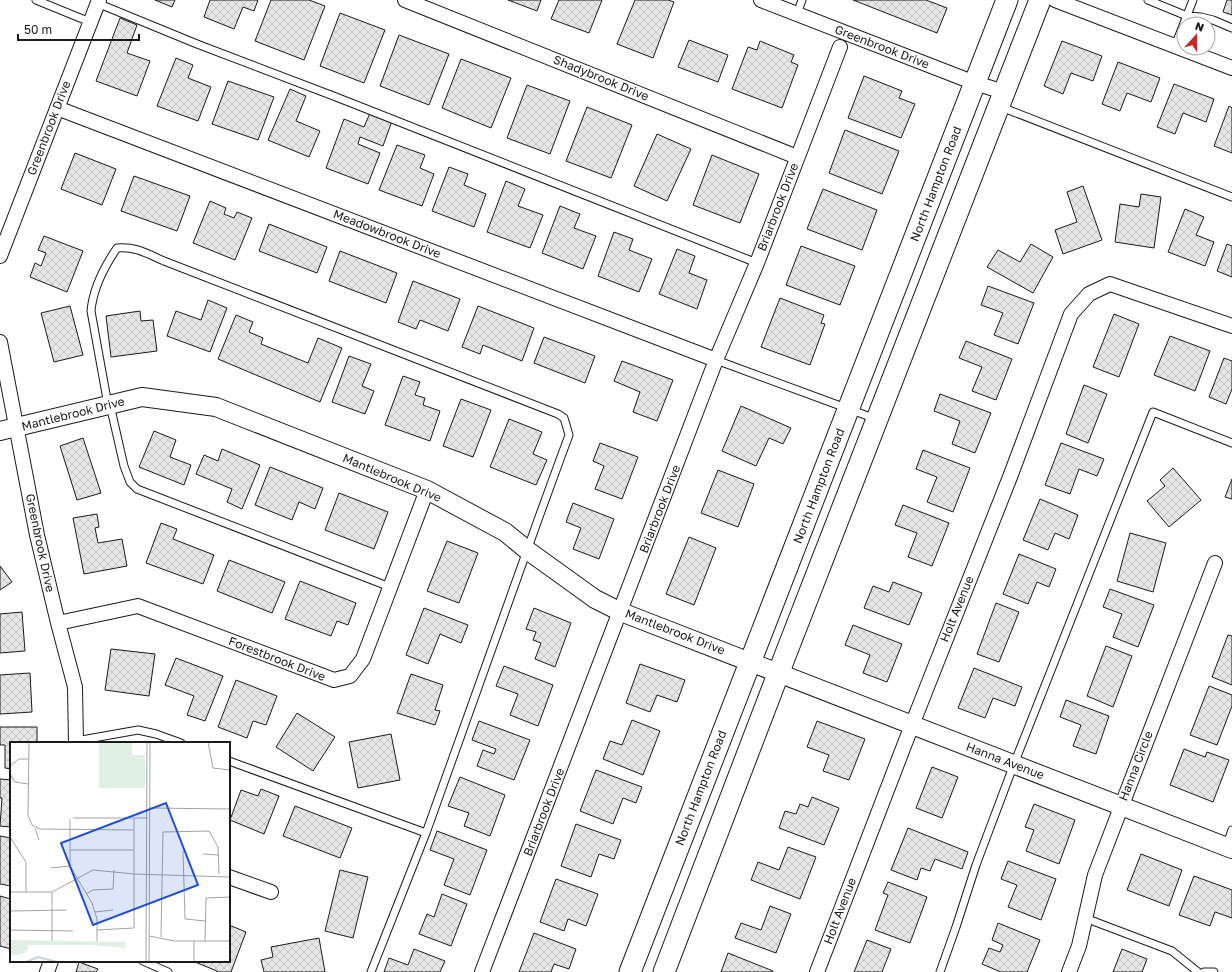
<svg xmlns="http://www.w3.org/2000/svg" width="1232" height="972" viewBox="0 0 1232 972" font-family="'Golos Text',sans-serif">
<defs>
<pattern id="building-cross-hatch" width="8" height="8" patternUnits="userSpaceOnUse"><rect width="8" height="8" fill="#e6e6e6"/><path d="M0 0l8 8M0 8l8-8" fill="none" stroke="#c5c5c5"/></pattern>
</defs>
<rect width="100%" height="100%" fill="#fff"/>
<path fill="url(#building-cross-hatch)" stroke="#1a1a1a" d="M155,0H175L172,7Z
M210,0H258L254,11L243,7L234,29L204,17Z
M271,0H309L325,6L304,60L255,41Z
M508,0H541L537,11Z
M559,0H602L589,33L551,19Z
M635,0H668L674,2L653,58L617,44Z
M853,0H926L947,8L937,33Z
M1227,0H1232V15L1223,12Z
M340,13L385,30L364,83L320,66Z
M120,18L137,25L127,53L150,61L137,96L96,81Z
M399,35L449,54L429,105L380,86Z
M689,40L728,55L718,82L678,67Z
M760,41L794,55L791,62L798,65L782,108L732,89L748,47L757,50Z
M1062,41L1102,56L1093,81L1071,73L1063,94L1044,86Z
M176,58L193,65L188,78L211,87L198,121L157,106Z
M461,59L511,78L491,128L442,108Z
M1118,62L1160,78L1151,102L1127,93L1120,111L1102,104Z
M864,76L902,91L899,98L915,104L901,138L848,118Z
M228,81L274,97L258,140L212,124Z
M1174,84L1214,99L1206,122L1183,113L1175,134L1157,127Z
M527,85L570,101L550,154L507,138Z
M290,89L306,96L296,121L320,131L309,157L268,140Z
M1229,106L1232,108V153L1214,146Z
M587,107L632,125L611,178L566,161Z
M370,113L392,121L383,146L360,137L358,144L380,153L368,184L326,168L344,119L364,127Z
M845,130L899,151L882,194L829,173Z
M657,134L691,149L667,201L634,186Z
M397,145L425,155L420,168L434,174L422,206L379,190Z
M75,153L116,169L102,205L61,189Z
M712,155L759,174L740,223L693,205Z
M449,167L468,174L464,185L486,194L474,227L432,211Z
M134,176L190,196L177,231L121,211Z
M506,181L525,189L518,206L543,215L530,248L487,232Z
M1083,186L1102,240L1063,254L1055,230L1077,222L1067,192Z
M823,189L877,210L862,250L807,229Z
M1141,194L1161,197L1154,248L1115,242L1120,204L1139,207Z
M210,201L226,208L224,214L234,218L237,212L252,218L235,260L193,243Z
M560,206L580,214L574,228L596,236L583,269L542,253Z
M1185,209L1204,217L1196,235L1214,242L1205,266L1168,252Z
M269,224L327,247L317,273L259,251Z
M614,232L633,239L629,250L652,259L639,292L598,276Z
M44,236L83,251L67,292L30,277L35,263L41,266L46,253L38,250Z
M1031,244L1053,257L1033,293L987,267L998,250L1020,262Z
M1227,244L1232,246V277L1217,271Z
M801,246L855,266L840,305L786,285Z
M677,249L695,256L689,273L707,280L697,309L659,294Z
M340,251L397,273L386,303L329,281Z
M413,281L460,299L448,331L420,320L416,329L398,322Z
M988,286L1034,303L1018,344L994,335L1003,313L981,305Z
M780,298L824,315L821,323L825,324L810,365L761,347Z
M208,300L227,308L210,352L167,336L176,311L201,320Z
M70,306L83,355L54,362L41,313Z
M478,306L534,328L522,361L483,345L480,354L462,347Z
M140,311L141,321L153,320L157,351L111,357L106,316Z
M1114,314L1139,324L1119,377L1093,367Z
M236,315L253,322L249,332L263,338L261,344L308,363L318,338L342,348L320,402L218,359Z
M1170,336L1210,351L1195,391L1154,375Z
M544,337L595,356L585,383L534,363Z
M966,341L1012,359L996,400L972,391L982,367L959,358Z
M349,356L371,364L362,386L374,391L365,414L332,402Z
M1224,358L1232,361V389L1226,404L1209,397Z
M622,361L673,380L657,421L633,412L640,392L614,381Z
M403,376L420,382L415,395L425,398L423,405L440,411L430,441L385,425Z
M1084,385L1107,394L1088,443L1066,434Z
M940,394L991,413L975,453L952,444L960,421L934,411Z
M461,399L491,410L473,457L443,446Z
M741,406L791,428L783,444L769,438L756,466L722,451Z
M509,419L542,432L533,454L547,460L536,485L490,467Z
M154,431L176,440L170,457L191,465L184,485L139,467Z
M83,438L101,493L77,500L60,446Z
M600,443L638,457L622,499L595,489L604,466L593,461Z
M1061,443L1104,459L1097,476L1079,469L1070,494L1045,485Z
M222,449L260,465L242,509L227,502L232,489L196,474L204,455L218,461Z
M923,450L970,468L953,512L927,502L937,477L916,469Z
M270,467L323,488L315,509L299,502L292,520L255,505Z
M1173,468L1201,500L1169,527L1147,501L1165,486L1160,480Z
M718,470L754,484L738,527L701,513Z
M1232,479V499L1225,497Z
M339,493L388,512L374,549L325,530Z
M1040,499L1078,515L1069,539L1055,533L1048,550L1023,540Z
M573,503L614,519L599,559L573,549L581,528L566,522Z
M903,505L949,523L932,566L908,557L917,533L895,525Z
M97,514L99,527L95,528L98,543L122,539L127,566L84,574L73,518Z
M161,523L177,529L173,539L214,555L203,584L146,563Z
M1130,533L1166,543L1153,592L1117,581Z
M689,537L716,548L694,605L666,594Z
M447,541L478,553L459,603L427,591Z
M1019,554L1056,569L1049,587L1037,582L1028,604L1003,594Z
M229,560L285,582L272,613L217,591Z
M0,566L12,582L0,590Z
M300,581L356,603L348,625L337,621L331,636L285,619Z
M893,582L922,593L909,625L864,608L873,586L889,592Z
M1110,589L1154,605L1138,647L1113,637L1122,614L1103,607Z
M996,603L1019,612L999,662L977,654Z
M424,608L468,625L461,643L440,634L428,664L406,655Z
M534,608L571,623L555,667L535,659L541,643L533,640L536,632L526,629Z
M22,612L25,651L0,653V614Z
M853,625L902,644L887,682L863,673L870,655L845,645Z
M1228,635L1232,636V685L1212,677Z
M1106,646L1132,656L1113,707L1087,696Z
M111,649L155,654L149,696L105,690Z
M176,658L223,676L205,721L187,715L194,696L165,685Z
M640,664L685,680L677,702L657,695L650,712L626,703Z
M504,666L553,685L538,726L510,715L518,694L496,686Z
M974,668L1022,687L1015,706L993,698L985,718L958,708Z
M30,673L32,712L0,714V675Z
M411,674L443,685L435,710L440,711L435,725L397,713Z
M236,680L277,696L266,725L253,721L247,738L218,727Z
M1209,686L1232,695V706L1217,745L1190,735Z
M1066,700L1109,716L1096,754L1073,746L1081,725L1060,717Z
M297,713L335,737L313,771L276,747Z
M632,720L660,731L643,775L603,759L610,741L622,745Z
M479,721L530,740L514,780L477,766L483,750L494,754L496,749L472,740Z
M817,721L865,739L849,780L823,771L829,755L807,747Z
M0,727H37V743H11V769L5,768V745H0Z
M391,734L400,780L358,788L349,742Z
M1184,749L1205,757L1207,752L1229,760L1213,802L1170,785Z
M932,767L958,777L942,818L916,808Z
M596,770L642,787L636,803L623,798L613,824L580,811Z
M460,777L505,795L490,836L464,826L469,813L448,806Z
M0,779L11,780V827L0,826L2,798H0Z
M261,789L279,796L264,834L230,820L241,790L258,796Z
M812,797L839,808L824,845L779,828L785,811L796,814L800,804L808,807Z
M1034,804L1075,820L1059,864L1026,851L1034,830L1025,827Z
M295,806L352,828L340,858L283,836Z
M576,824L621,840L614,859L599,854L591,877L561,866Z
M908,828L968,852L962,869L935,859L930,871L921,868L917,880L891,870Z
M437,831L487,850L470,895L444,885L454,859L430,850Z
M0,836L11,838V886L0,884Z
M788,847L816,857L800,899L751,880L758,862L779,870Z
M1141,854L1182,870L1169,906L1127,890Z
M1008,861L1056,879L1041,920L1008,907L1017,885L1001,879Z
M340,870L368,877L353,938L325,931Z
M1194,876L1232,890V918L1215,912L1210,926L1179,915Z
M556,879L598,894L586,926L568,919L564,931L540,922Z
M888,882L927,897L910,943L875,930L888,895L883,893Z
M442,894L467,904L451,946L419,934L427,914L434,917Z
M0,896L11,899V949L0,946Z
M770,906L791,914L776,953L735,938L741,923L761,930Z
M998,923L1040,940L1027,972H1001L982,964L989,948L1000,952L1003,945L992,940Z
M229,925L246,932L231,972H217V971L195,962L229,961Z
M534,933L576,949L569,969L554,964L551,972H519Z
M319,938L325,972H264L261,960L273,957L271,947Z
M867,940L891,949L882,972H854Z
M414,949L445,961L440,972H384L389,958L408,965Z
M1122,949L1147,959L1142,972H1113Z
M728,953L773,971V972H721Z
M79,962L98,969L96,972H76Z"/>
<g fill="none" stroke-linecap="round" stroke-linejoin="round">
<defs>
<path id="service" d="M36,0L90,22
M1148,0L1187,16L1201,17L1213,20L1232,28
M97,3L197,44L336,97L757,263
M797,14L802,0
M1175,46L1193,0
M1001,107L1232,197
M716,360L876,419
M108,405L91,311C93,288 104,267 117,248C135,246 148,254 164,261L558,414L564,418L569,435L562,454L539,517L426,833L371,972
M110,405L124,466L130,482L137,489L390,587
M76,741L138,730L156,734L181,743
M229,761L426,833
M1226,847L1232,830
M1085,918L1172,951L1198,972
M143,961L168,972
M940,972L956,927L976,865L1014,764L1153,412L1232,443
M1204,972H1214"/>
<path id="minor" d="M405,0L797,157
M761,0L975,83L1004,92
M1055,0L1232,68
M57,108L716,360
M0,256L99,0
M0,342L37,535L58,623L75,687L76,743
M58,623L138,606L334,680L350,676L363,659L427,490
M229,877L271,892
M47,972L51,961
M482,972L716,360L757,263L840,47
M817,972L912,725L1010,477L1071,314L1089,294L1110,284L1232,326
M1069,972L1079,946L1095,875L1215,563"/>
<path id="tertiary" d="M0,431L142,397L216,407L427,490L505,532L527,550L595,599L621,612L1232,849"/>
<path id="secondary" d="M630,972L1007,0
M664,972L785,656L1040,0"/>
</defs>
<use href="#service" stroke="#1a1a1a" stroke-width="9"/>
<use href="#minor" stroke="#1a1a1a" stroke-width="16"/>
<use href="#tertiary" stroke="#1a1a1a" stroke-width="20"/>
<use href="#secondary" stroke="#1a1a1a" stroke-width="23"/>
<use href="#service" stroke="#fff" stroke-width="7"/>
<use href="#minor" stroke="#fff" stroke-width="14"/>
<use href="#tertiary" stroke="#fff" stroke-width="18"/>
<use href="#secondary" stroke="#fff" stroke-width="21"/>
</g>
<g text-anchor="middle" stroke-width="3" stroke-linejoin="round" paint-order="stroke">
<g font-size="12" fill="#1a1a1a" stroke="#fff">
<text transform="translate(882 47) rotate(21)" y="4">Greenbrook Drive</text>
<text transform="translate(601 78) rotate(22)" y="4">Shadybrook Drive</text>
<text transform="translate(49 128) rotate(-69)" y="4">Greenbrook Drive</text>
<text transform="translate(936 184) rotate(-69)" y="4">North Hampton Road</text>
<text transform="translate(778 207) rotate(-69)" y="4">Briarbrook Drive</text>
<text transform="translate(387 234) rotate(21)" y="4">Meadowbrook Drive</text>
<text transform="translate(73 414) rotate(-14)" y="4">Mantlebrook Drive</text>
<text transform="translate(392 478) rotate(23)" y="4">Mantlebrook Drive</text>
<text transform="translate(819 486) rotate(-69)" y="4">North Hampton Road</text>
<text transform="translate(660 509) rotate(-69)" y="4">Briarbrook Drive</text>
<text transform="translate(40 543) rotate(78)" y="4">Greenbrook Drive</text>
<text transform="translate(957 609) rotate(-68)" y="4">Holt Avenue</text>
<text transform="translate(675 632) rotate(21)" y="4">Mantlebrook Drive</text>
<text transform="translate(277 659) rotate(21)" y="4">Forestbrook Drive</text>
<text transform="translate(1005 761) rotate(21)" y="4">Hanna Avenue</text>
<text transform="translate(1136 766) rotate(-69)" y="4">Hanna Circle</text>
<text transform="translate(701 788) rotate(-69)" y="4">North Hampton Road</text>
<text transform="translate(544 812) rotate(-69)" y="4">Briarbrook Drive</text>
<text transform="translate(840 911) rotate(-69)" y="4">Holt Avenue</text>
</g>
</g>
<g transform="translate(10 742)">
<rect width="220" height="220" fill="#fff"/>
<path d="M0,198L115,200V206L82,203H0Z" fill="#e0efe3"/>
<path d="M0,203H17L19,206L13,212L0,214Z" fill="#e0efe3"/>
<path d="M89,0H122V13H135V46H89Z" fill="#e0efe3"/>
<path d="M101,9H115V29H101Z" fill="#e0efe3"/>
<path fill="none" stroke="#c6d2dc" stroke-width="2" d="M16,220L28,215L47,220"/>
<path fill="none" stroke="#a3a3a3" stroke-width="1" d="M19,0L18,74L22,83L30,87L124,88M198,0L203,26L220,28M0,24L9,17H19M0,32L5,40L18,42M140,66L220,67M63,76H138M60,77V124L82,161L87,177V199M25,86L29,98M0,95L16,120V150M60,108H124M173,109L175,177L195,179M193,112L209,113M41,126L60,124M0,150H42L83,128L124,132L220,135M76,152L83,148L103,147L104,128M0,169L56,168M85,170L103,168M0,188L63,189M87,188L124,186V77M139,194L165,199H220M151,195L153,90L199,89L208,105L209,132M42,199V150M195,199L196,156L220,155M136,220L137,0M139,220L140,0M184,220V199"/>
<path fill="#1d4ed8" fill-opacity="0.15" stroke="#1d4ed8" stroke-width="2" d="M156,61L188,143L83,183L51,101Z"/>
<rect width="220" height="220" fill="none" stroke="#1a1a1a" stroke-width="2"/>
</g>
<g transform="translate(1196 36) rotate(21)"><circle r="19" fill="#ffffff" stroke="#a3a3a3"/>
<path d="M0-3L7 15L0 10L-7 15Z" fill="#c62828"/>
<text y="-6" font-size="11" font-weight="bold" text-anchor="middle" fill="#1a1a1a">N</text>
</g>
<path d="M18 34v6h121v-6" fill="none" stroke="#1a1a1a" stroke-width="2"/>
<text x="24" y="34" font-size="12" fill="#1a1a1a" stroke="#ffffff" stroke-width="3" paint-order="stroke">50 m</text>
</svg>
